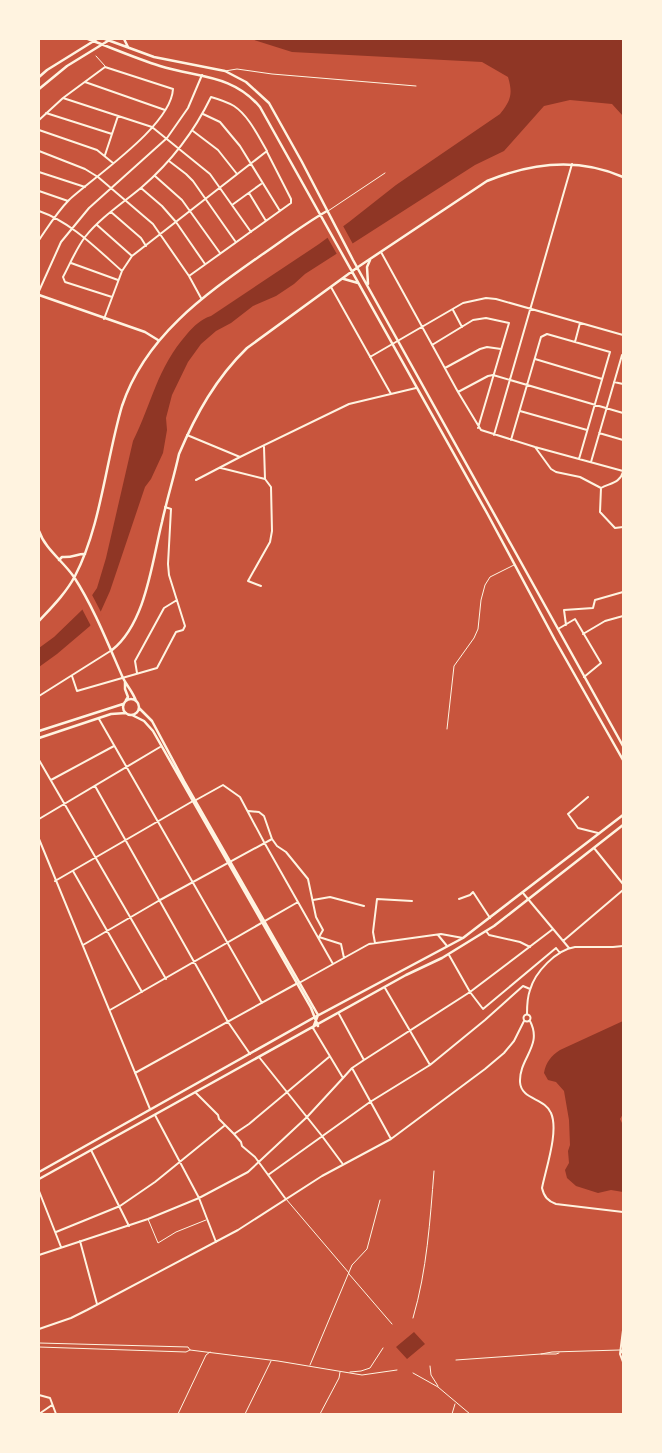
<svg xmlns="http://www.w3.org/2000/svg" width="662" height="1453" viewBox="0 0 662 1453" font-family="'Space Grotesk',sans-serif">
<rect width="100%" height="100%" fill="#c8553d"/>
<path fill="#8f3625" d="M251,39H621L623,42V116L612,104L570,100L544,106L504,151L475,165L305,274L294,284L276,296L253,306L231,323L216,331L201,344L188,362L172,395L166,418L167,430L163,453L151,479L145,487L110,591L101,611L90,626L57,654L39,667V648L54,637L82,610L97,588L106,558L133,441C152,403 157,368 187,334C194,326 201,319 211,316L319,244L349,222L396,185L500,114C511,100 513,94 508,77L482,62L292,52Z
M623,1021V1114L620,1119L622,1123H623V1192L611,1190L598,1193L576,1186L567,1178L565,1170L569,1163L568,1151L570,1145L569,1120L564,1091L556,1082L548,1080L544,1073C546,1062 551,1056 560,1050Z
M414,1332L425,1344L407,1359L396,1347Z"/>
<path fill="#c8553d" d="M342,224L354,246L338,256L326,235Z
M91,593L102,614L92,628L81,607Z"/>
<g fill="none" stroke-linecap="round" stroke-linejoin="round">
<path stroke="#fff3e0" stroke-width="1" d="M225,71L237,69L272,74L416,86
M328,211L385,173
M148,1219L158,1243L176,1232L206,1220
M349,1274L392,1324
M413,1318C427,1270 430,1221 434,1171
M39,1343L188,1347L190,1350L278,1361L362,1375L397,1370
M39,1347L186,1352L190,1350
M541,1354H556L559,1353
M456,1360L541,1354L552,1352L620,1350
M310,1365L352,1265L367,1249L380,1200
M430,1366L431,1375L438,1386
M350,1372L361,1371L370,1368L383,1348
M413,1373L438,1387L470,1414
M178,1414L206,1355L210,1352
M245,1414L271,1361
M320,1414L339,1378L340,1372
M452,1414L455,1404"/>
<path stroke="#fff3e0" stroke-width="1" d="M96,56L105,66
M447,729L454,666L474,638L478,629L481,600L485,585L490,577L514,565
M286,1199L349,1273"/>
<path stroke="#fff3e0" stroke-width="2" d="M85,82L165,110
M63,98L152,127L210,174L251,232
M46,113L112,134
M203,114L220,122L240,146L280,211
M39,120L63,98L105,67L173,89C171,126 95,176 69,200C57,212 48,227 39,240
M39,130L97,150L113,163
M193,131L218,150L237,174
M39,151L85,169L98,177L153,224L189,276L201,298
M105,155L118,116
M169,161L186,174L193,181L235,241
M39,172L85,187
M155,176L182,200L220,253
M141,188L162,206L176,222L205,264
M39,191L68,201
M249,193L266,221
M232,205L261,184
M39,211C71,222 97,249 122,271
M111,212L141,238L146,246
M97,225L132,256
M381,252L458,392L481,430L535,447L623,471
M71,263L118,280
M189,276L291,203V199L267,152
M331,287L391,394
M39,291L61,242L89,208L167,138L188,108L202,75
M453,310L462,327
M104,319L122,271L132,256L267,151C258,136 249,116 234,106C227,102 218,99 211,97C194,132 172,161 142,187C123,203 101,217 85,237C76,249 70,264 63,277L65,282L112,297
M575,342L580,323
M432,345L473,320L486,318L509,323L478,428
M370,357L463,303L486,298L496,299L623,335
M535,359L602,379
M445,368L480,349L487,347L501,349
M614,382L623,384
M458,392L488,376L493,375L623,413
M520,411L587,430
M599,433L623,440
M187,435L240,457L349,404L416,388
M494,435L572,164
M511,440L541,337L547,334L610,352L579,459
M264,447L265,479
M535,447L551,469L556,472L580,477L601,488
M591,462L622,355L623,356
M221,468L265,479L271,487L272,531L270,542L248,581L261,586
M623,472C620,483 610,483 601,488L600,512L615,528L623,527
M196,480L240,457
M566,625L564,610L593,608L595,600L623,592
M558,629L575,619L601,663L584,677
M583,634L605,621L623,616
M137,673L135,661L164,608L177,600
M72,676L77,691L157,668L176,632L183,630L185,626L169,575L168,564L171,509L165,507
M39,696L112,650
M99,719L262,1003
M39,760L166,979
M51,780L114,746
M95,786L228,1022L250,1054
M588,797L568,814L578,828L598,833
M196,800L223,785L240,797L264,842L333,964
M248,811L259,812L264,816L272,839L277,846L286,852L308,879L316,917L323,930L319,937L341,944L344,958
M39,819L160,747
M39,839L150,1109
M594,848L623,884
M73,871L142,992
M55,881L193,801
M523,893L569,948
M459,899L470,895L473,892L490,918
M313,900L330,897L364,906
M486,931L489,935L520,942L530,947
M438,935L447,946
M563,941L623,890
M375,943L373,932L377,899L412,901
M83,945L160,900L272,839
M449,955L470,992L483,1009L556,948L560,953
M299,983L369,944L441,934L463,938
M385,988L430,1065
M110,1010L298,902
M339,1014L364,1060L352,1068
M527,1014C527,1006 527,998 530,990C535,972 556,950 575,947H613L623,946
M523.5 1018a3.5 3.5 0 1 1 7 0a3.5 3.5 0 1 1-7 0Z
M530,1021C543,1046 519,1058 520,1082C521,1100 545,1098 551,1113C559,1131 546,1168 542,1188C544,1197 548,1201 556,1204L623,1212
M313,1028L343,1078L352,1068L391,1139
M259,1057L322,1136L342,1163
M364,1060L470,992L553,929
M135,1073L296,984
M196,1093L218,1115L219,1119L234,1134L241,1142L242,1146L255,1157L285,1198
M155,1115L199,1198L216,1242
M234,1134L249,1124L329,1057
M91,1150L129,1226
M268,1175L370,1102L430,1065L485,1020L523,986L530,989
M39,1191L61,1247
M56,1232L120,1206L155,1182L224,1126
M80,1241L97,1304
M39,1255L148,1219L199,1198L248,1172L307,1117L343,1078
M39,1329L71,1318L87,1310L238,1230L322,1176L391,1139L485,1069L504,1053L514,1041L524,1021
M623,1330L620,1354L623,1362
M621,1350L623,1354
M39,1395L50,1398L56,1414
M39,1414L52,1405"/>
<path stroke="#fff3e0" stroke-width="2.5" d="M88,39C112,48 135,58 160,66C198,78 232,74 260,107L487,513L555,640L623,760
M105,39L154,57L225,71L246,82L269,103L302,162L353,260L623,746
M124,39L128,47
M39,77L47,70L97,39
M39,89L67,66L111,39
M344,279L358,283
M368,284L367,267L370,260
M39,295L145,332L158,340
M39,531C45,549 63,561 74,577C94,608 108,644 123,678C127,686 133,692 136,701
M59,560L62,557C73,558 79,553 85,554
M39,621C52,607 66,593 75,576C101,526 106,460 122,406C145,337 203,296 260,256C282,241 304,224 327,211
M112,650C146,623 152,562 162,522C167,499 174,477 179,454C196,414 216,378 247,348L358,267L487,181C531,163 578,157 623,177
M125,682V689L128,697L126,700
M123 707a8 8 0 1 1 16 0a8 8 0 1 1-16 0Z
M139,708L152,721L184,781L318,1015L313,1028
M132,715L144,721L153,731L311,1008L318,1026
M39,731L123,704
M39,738L111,714L126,713
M39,1172L315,1017L463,938L623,815
M39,1179L406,975L442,958L494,926L623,825"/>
</g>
<rect width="662" height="1453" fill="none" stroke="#fff3e0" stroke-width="80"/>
</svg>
